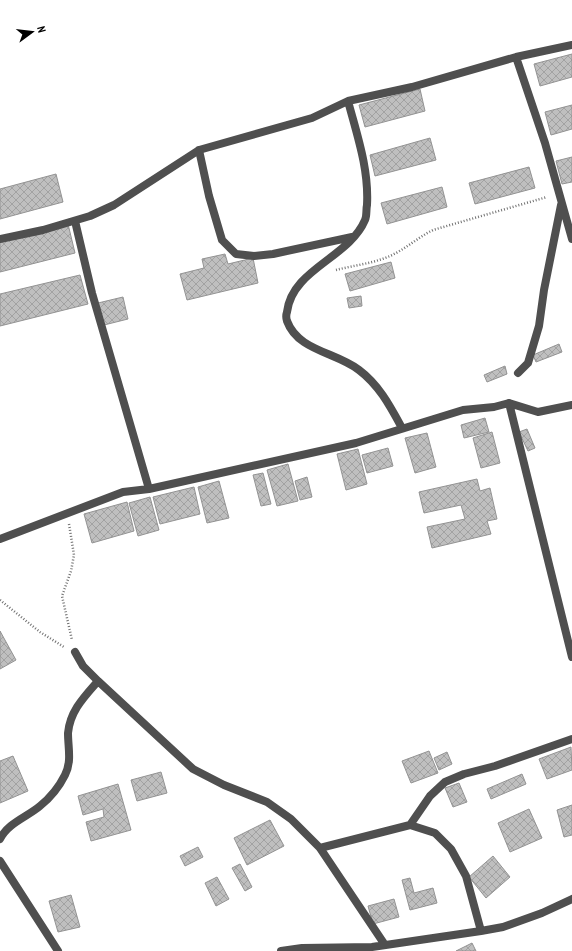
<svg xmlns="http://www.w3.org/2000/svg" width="572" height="951" viewBox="0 0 572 951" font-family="'PT Sans Narrow',sans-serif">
<defs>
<pattern id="building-cross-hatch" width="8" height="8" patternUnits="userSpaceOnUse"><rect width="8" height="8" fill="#bfbfbf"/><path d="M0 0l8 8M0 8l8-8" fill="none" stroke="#a2a2a2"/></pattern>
</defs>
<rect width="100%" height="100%" fill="#fff"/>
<path fill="url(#building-cross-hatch)" stroke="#939393" d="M572,54V77L540,86L534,64Z
M420,89L425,111L365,127L359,105Z
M572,105V129L551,135L545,112Z
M430,138L436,160L375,176L370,155Z
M572,157V182L562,184L556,161Z
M529,167L535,188L475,204L469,183Z
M56,174L63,202L0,219V189Z
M442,187L447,207L387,224L381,203Z
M68,224L75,253L0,272V241Z
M225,254L228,264L253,258L258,283L187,300L180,274L204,268L202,259Z
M391,262L395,278L350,291L345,274Z
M80,275L88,304L0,326V294Z
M361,296L362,306L349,308L347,298Z
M123,297L128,319L104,325L98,303Z
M559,344L562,352L536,362L533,355Z
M505,366L507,374L487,382L484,375Z
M485,418L489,432L464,438L461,425Z
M527,429L535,448L528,451L519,432Z
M492,432L500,463L481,468L473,438Z
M427,433L436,467L415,473L405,438Z
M388,448L393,466L367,473L362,455Z
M358,449L367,484L346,490L337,454Z
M288,464L298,501L277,506L267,470Z
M263,473L271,504L261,506L253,475Z
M307,477L312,497L300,500L295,481Z
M477,479L480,491L490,488L497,519L487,521L491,534L432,548L427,527L465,519L461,505L424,513L419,492Z
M219,481L229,518L207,523L198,487Z
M194,487L200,514L160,524L153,497Z
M150,497L159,530L138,536L129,503Z
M127,502L134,531L92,543L84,514Z
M0,631L16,660L0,669Z
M571,747L572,770L547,779L539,759Z
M429,751L438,773L411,783L402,761Z
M447,752L452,764L439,770L434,758Z
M13,756L28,791L0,803V761Z
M161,772L167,793L137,801L131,780Z
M522,774L526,784L491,799L487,789Z
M459,783L467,802L453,807L445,788Z
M118,784L131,830L91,841L86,822L104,817L103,809L83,815L78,796Z
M572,805V835L564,837L557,810Z
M529,809L542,838L510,852L498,823Z
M270,820L284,846L247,865L234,838Z
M198,847L203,857L185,866L180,856Z
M493,856L510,877L486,898L469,877Z
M240,864L252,887L245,891L232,868Z
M217,877L229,899L216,906L205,883Z
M410,878L414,893L433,888L437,903L410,910L402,880Z
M71,895L80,927L58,932L49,901Z
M394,899L399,917L373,924L368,906Z
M472,943L476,951H456Z"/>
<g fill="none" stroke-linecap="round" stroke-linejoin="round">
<path stroke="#717171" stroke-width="2.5" stroke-dasharray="1 2" stroke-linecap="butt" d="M336,270C355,265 378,263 396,253C409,246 419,237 433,230L547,197
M69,524L74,555L71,571L62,596L72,640
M0,600L40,632L64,647"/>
<path stroke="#4f4f4f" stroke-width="8" d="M516,57L545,143L572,239
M348,101C357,135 369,169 367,205C366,209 367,216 365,220C349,258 292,269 287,312C286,315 286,318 287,321C298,351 336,352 359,370C379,385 390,406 402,428
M199,150L209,196L222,240L236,254L254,256L273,254L352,237
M75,221L92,293L149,489
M0,239L43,230L90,216L114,205L199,150L312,118L348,101L412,87L516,57L572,45
M518,373L528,363L539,326L544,290L561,205
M509,403L572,657
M0,539L123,492L149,489L356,443L463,410L494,407L509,403L538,412L572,405"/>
<path stroke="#4f4f4f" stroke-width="8" d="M75,652L83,666L98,681L193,769L224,785L267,802L291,819L320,848L385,945
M410,825L430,796L445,782L464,774L495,766L572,739
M0,839C8,823 27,817 40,806C50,798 59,787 65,775C72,761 68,748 68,733C70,711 84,697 98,681
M320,848L410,825L435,833L451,849L466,876L481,931
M0,861L58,951
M281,951L302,948L372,947L481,931L503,927L542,913L572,899"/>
</g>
<g transform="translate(32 32) rotate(75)" stroke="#ffffff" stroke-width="3" paint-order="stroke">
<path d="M0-3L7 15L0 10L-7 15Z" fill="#000000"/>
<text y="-6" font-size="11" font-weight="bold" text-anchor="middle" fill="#000000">N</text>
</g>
</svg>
